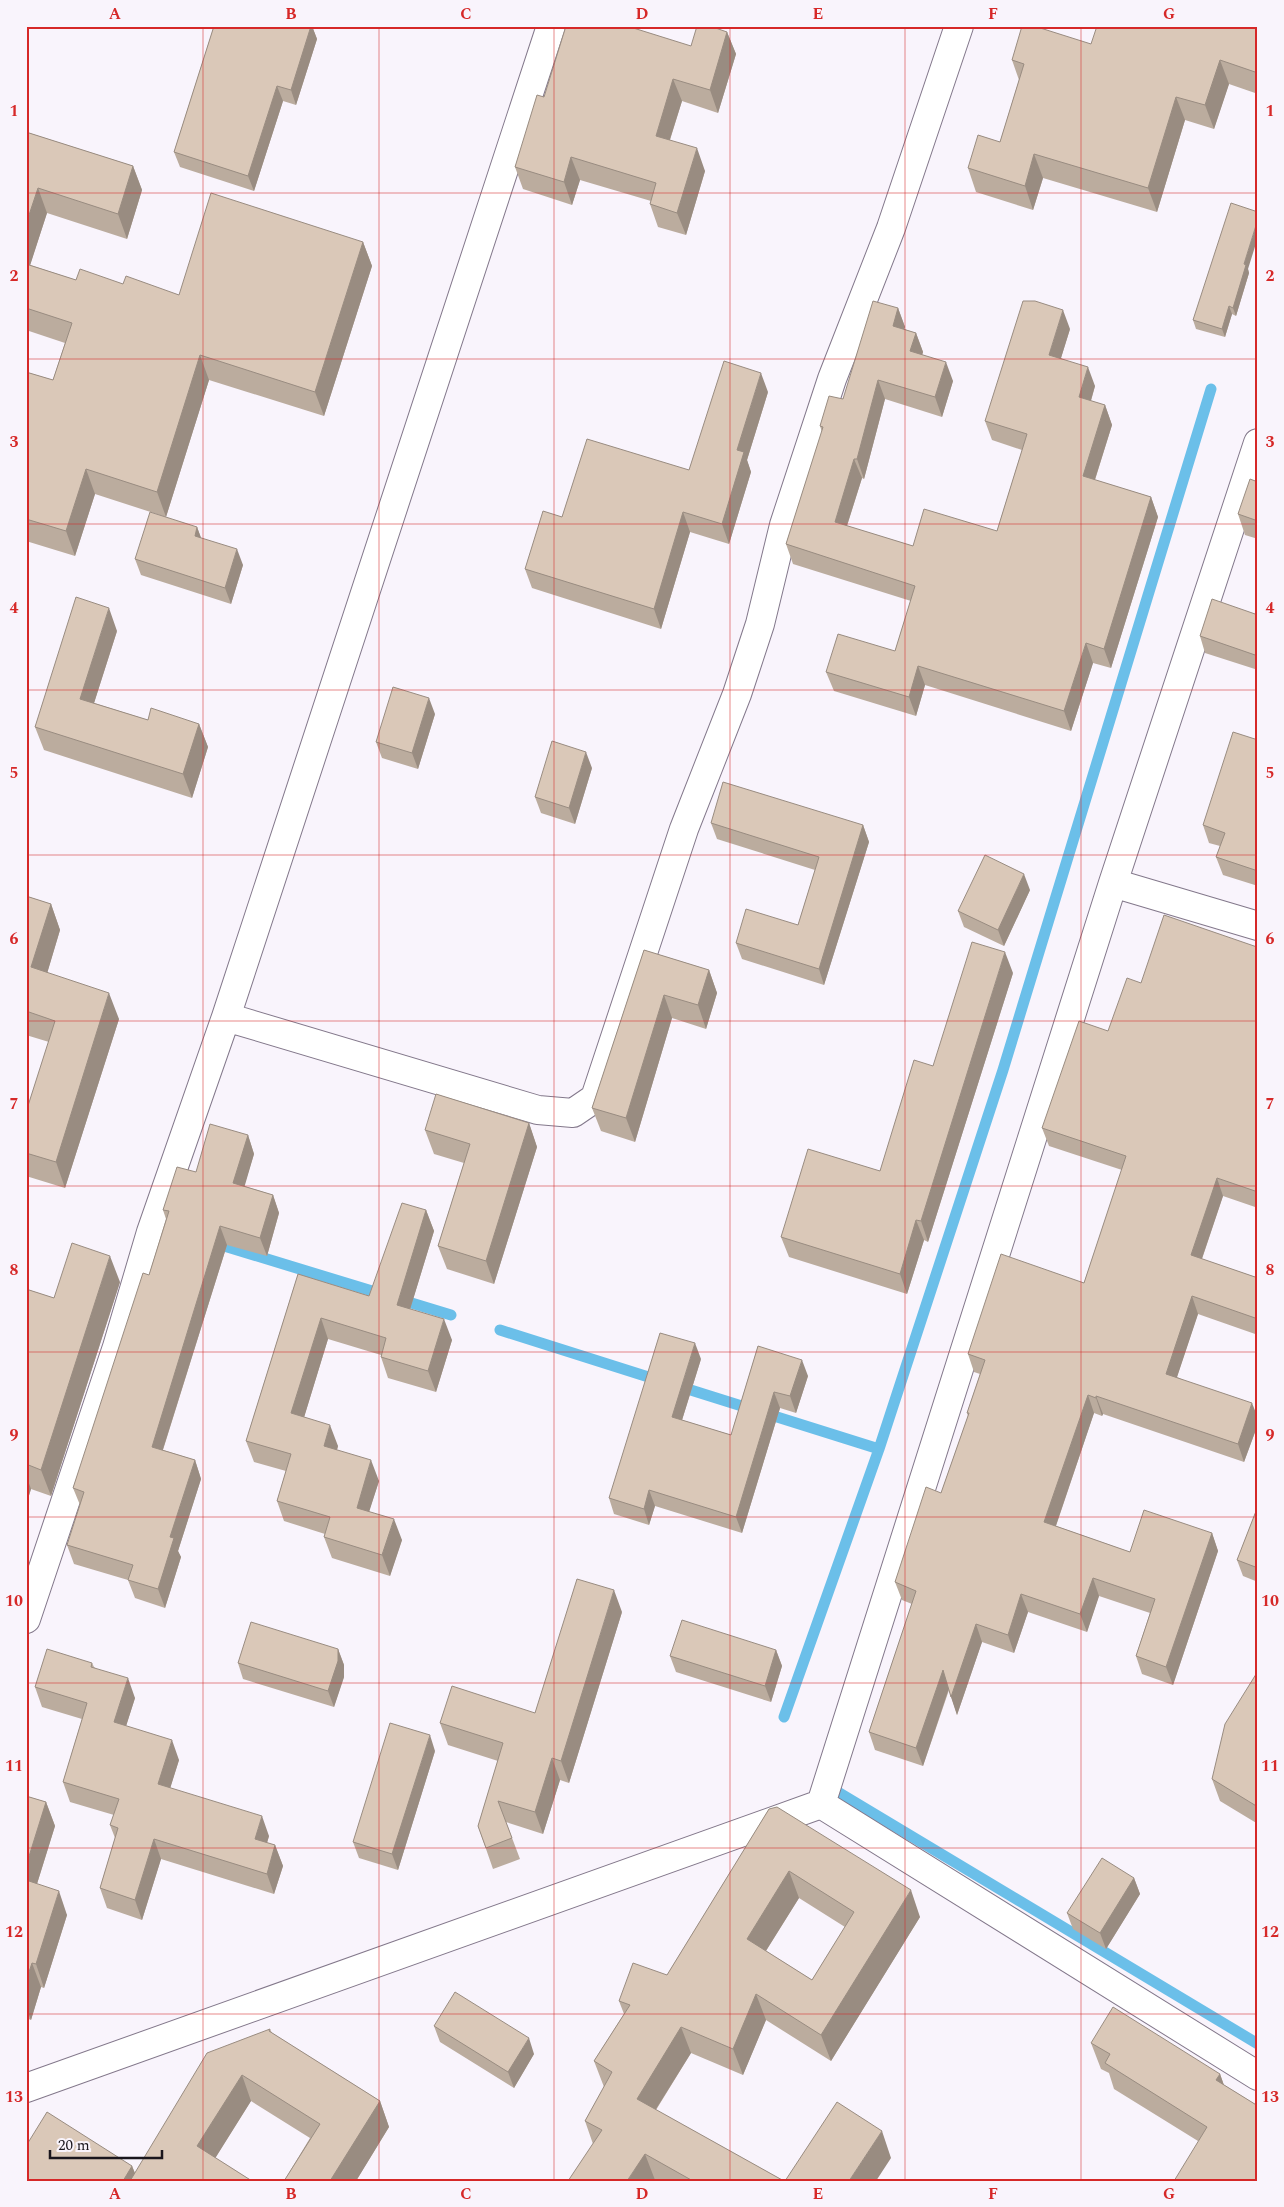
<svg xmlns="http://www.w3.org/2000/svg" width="1284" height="2207" viewBox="0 0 1284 2207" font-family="Spectral,serif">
<rect width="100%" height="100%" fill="#f9f4fc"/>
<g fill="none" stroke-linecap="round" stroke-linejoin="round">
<path stroke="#6bbfe9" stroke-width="11" d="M211,1242L451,1315
M500,1330L661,1381
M678,1386L879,1449
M784,1717L879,1449L1003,1070L1211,389
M826,1785L1258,2044"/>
<defs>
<path id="street" d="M1113,883L1258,926
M226,1017L538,1110L573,1113L595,1098L684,829L737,694L760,624L784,525L832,379L891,228L959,26
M26,1619L117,1347L151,1232L226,1017L551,26
M821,1804L1113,883L1258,443
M821,1804L1258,2076
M26,2088L821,1804"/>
</defs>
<use href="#street" stroke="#83788b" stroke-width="30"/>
<use href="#street" stroke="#fff" stroke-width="28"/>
</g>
<path fill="#bbac9e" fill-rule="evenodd" d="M214,26H312L317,39L296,105L283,101L254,191L180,167L174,152Z
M1258,26V94L1229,84L1214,129L1185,120L1157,212L1043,178L1033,210L976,192L968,168L1000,142L1019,80L1012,60Z
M727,32L736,54L718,113L682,101L670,140L705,171L686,235L658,227L650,204L651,201L580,180L572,205L523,189L515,167L544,97L691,46Z
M26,132L133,166L142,190L127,239L47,213L30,265L76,280L123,284L179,295L363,242L372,266L324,416L209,380L166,517L95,494L75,556L26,541V372L53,380L65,343L26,330Z
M1248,269L1249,273L1236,316L1232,314L1225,337L1196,329L1193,320Z
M898,308L905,327L904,329L916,333L923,352L922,355L953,381L942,417L885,399L864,479L862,478L847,526L913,546L997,531L1022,450L992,440L985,421L1070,329L1061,358L1095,386L1091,401L1105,405L1112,425L1095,480L1151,497L1158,517L1111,668L1093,663L1071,731L925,685L916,716L834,691L826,672L895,651L911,601L793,564L786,544L822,432L820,426L843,399Z
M768,392L747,460L751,472L729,544L690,532L661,629L532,588L525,569L562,517L689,470Z
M1258,482V539L1245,535L1238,514Z
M197,527L201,538L243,565L231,604L141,575L135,559Z
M1258,615V670L1205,653L1200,636Z
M117,631L94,703L148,720L199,724L208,747L192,798L44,750L35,727Z
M435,714L418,769L382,758L376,742Z
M1258,740V886L1223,875L1216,857L1220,846L1209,843L1203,825Z
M592,768L575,824L541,813L535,797Z
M711,823L863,825L869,842L824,985L742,959L736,943L798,925L815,870L717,839Z
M1030,890L1004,946L964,927L958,911Z
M26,896L51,904L60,930L47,973L119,1019L65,1188L26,1176V1112L49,1042L26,1035Z
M1258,946V1208L1223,1196L1202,1259L1258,1278V1335L1198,1314L1177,1377L1258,1418V1424L1244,1462L1103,1414L1102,1416L1094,1413L1056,1526L1130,1552L1212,1533L1218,1551L1173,1685L1142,1674L1136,1656L1150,1613L1099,1596L1087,1632L1028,1612L1014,1653L982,1642L957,1715L949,1690L923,1766L875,1750L869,1732L912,1604L902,1600L895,1582L941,1493L968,1416L967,1413L980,1374L974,1372L968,1354L1084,1283L1122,1170L1049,1146L1042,1128L1141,983L1257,947Z
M644,950L709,970L717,993L706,1029L672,1018L635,1142L601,1131L592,1108Z
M1013,973L928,1242L924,1240L907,1294L789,1257L781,1237L880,1171L933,1066Z
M529,1123L537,1147L494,1284L447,1269L438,1246L464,1163L434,1154L425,1130Z
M248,1135L254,1154L244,1186L273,1195L279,1213L267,1256L227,1245L163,1450L195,1460L201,1479L178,1551L181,1557L165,1608L135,1598L128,1580L74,1564L67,1545L80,1505L73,1488L149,1275L166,1219L163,1210L196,1172Z
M426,1210L434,1231L410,1309L452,1340L436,1392L388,1378L381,1357V1355L328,1339L304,1417L338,1446L337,1450L379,1481L369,1511L402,1540L390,1576L332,1558L324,1537L325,1534L284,1521L277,1501L286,1471L254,1462L246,1441L298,1274L369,1296Z
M120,1282L51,1496L31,1489L26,1505V1289L54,1298Z
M758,1346L808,1376L796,1413L780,1408L742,1533L655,1506L649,1525L614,1514L609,1498L701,1359L682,1420L731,1435Z
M1258,1506V1582L1243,1576L1237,1560Z
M622,1612L569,1783L560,1780L543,1834L506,1822L520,1859L493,1869L478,1826L498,1761L448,1745L440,1723L535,1713Z
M338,1649L344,1665V1677L334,1707L243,1679L238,1663Z
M776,1650L782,1666L771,1702L676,1672L670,1656Z
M92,1663L94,1667L135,1698L126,1726L179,1760L170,1788L269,1836L267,1843L275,1845L283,1866L274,1894L161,1859L142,1920L107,1908L100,1888L115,1838L110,1825L114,1815L70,1802L63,1782L82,1719L42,1707L35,1687Z
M1258,1671V1824L1220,1801L1212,1779Z
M435,1751L398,1870L359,1858L353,1842Z
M26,1796L46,1802L55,1826L37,1884L67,1915L44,1988L41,1987L31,2020L26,2018Z
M769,1809L920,1917L831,2061L766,2020L743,2075L691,2053L656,2110L784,2181H655L593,2144L585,2121L604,2087L594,2061L624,2014L619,2001L667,1975ZM799,1898L845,1927L812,1980L766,1951Z
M1134,1878L1140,1894L1106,1949L1073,1929L1067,1913Z
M434,2026L534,2054L514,2088L440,2042Z
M270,2029L272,2033L380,2101L389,2127L356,2181H284L310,2138L251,2101L215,2158L252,2181H26L132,2166L135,2173Z
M1091,2043L1220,2074L1224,2085L1258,2106L1198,2141L1114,2089L1109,2073L1101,2069Z"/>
<path fill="#998c81" d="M311,26H312L317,39L296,105L291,90Z
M727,32L736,54L718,113L710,90Z
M1220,60L1229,84L1214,129L1205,105Z
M673,79L682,101L664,158L656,136Z
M277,86L283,101L254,191L248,176Z
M1176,97L1185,120L1157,212L1148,188Z
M697,148L705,171L686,235L677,213Z
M1034,154L1043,178L1033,210L1025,186Z
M571,157L580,180L572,205L564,182Z
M133,166L142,190L127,239L118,214Z
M38,188L47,213L26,278V224Z
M1258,219V237L1248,269L1249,273L1236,316L1233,308L1244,264Z
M363,242L372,266L324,416L315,392Z
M1229,306L1232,314L1225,337L1222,329Z
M898,308L905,327L900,345L893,326Z
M1063,310L1070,329L1056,374L1049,355Z
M916,333L923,352L917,371L910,351Z
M200,355L209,380L166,517L157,492Z
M946,362L953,381L942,417L935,397Z
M1088,367L1095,386L1086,417L1079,397Z
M761,373L768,392L747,460L751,472L729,544L722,524L737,450Z
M878,380L885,399L864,479L857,459Z
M1105,405L1112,425L1090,495L1083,476Z
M854,459L862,478L842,541L835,522Z
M86,469L95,494L75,556L66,531Z
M1151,497L1158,517L1111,668L1104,649Z
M683,512L690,532L661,629L654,609Z
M197,527L203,543L195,536Z
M237,549L243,565L231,604L225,588Z
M109,608L117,631L88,722L80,699Z
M1086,643L1093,663L1071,731L1064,711Z
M918,666L925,685L916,716L909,697Z
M429,698L435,714L418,769L412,753Z
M199,724L208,747L192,798L183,774Z
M586,752L592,768L575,824L569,808Z
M863,825L869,842L824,985L819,969Z
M1024,874L1030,890L1004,946L998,930Z
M51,904L60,930L41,994L31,967Z
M1005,952L1013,973L928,1242L921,1221Z
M709,970L717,993L706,1029L698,1005Z
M109,993L119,1019L65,1188L56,1162Z
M664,995L672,1018L635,1142L626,1118Z
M529,1123L537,1147L494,1284L486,1261Z
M248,1135L254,1154L240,1202L233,1183Z
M1217,1178L1223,1196L1197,1273L1191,1255Z
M273,1195L279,1213L267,1256L260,1238Z
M426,1210L434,1231L405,1326L397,1305Z
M916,1220L924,1240L907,1294L900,1274Z
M220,1226L227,1245L158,1465L152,1447Z
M110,1256L120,1282L51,1496L41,1470Z
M1192,1296L1198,1314L1172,1392L1166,1374Z
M321,1318L328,1339L299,1434L291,1413Z
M444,1319L452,1340L436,1392L428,1371Z
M695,1343L701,1359L678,1433L672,1417Z
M802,1360L808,1376L796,1413L790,1396Z
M774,1392L780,1408L742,1533L736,1517Z
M1088,1395L1094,1413L1051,1540L1044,1522Z
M1096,1396L1103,1414L1102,1416L1096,1398Z
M1252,1403L1258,1418V1424L1244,1462L1238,1444Z
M330,1425L338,1446L332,1467L324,1446Z
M195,1460L201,1479L178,1551L181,1557L165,1608L158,1589L170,1537Z
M371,1460L379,1481L364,1528L357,1508Z
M26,1475L31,1489L26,1505Z
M649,1490L655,1506L649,1525L644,1509Z
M394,1519L402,1540L390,1576L382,1555Z
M1212,1533L1218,1551L1173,1685L1166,1667Z
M1093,1578L1099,1596L1087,1632L1080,1614Z
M614,1590L622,1612L569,1783L561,1761Z
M1021,1594L1028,1612L1014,1653L1008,1635Z
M976,1624L982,1642L957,1715L951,1697Z
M338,1649L344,1665V1677L334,1707L328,1691Z
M776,1650L782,1666L771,1702L765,1686Z
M943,1670L949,1688L923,1766L916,1748Z
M128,1678L135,1698L121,1742L114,1722Z
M430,1735L435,1751L398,1870L392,1854Z
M172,1740L179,1760L165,1805L158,1784Z
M552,1758L560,1780L543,1834L535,1812Z
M46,1802L55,1826L31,1903L26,1889V1866Z
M262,1816L269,1836L262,1859L255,1839Z
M154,1839L161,1859L142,1920L135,1900Z
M275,1845L283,1866L274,1894L267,1874Z
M789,1871L799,1898L757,1965L747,1939Z
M1134,1878L1140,1894L1106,1949L1100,1933Z
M911,1890L920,1917L831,2061L821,2035Z
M59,1891L67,1915L44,1988L36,1964Z
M32,1963L41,1987L31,2020L26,2008V1981Z
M756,1994L766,2020L743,2075L733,2049Z
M681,2027L691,2053L646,2125L637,2099Z
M529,2038L534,2054L514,2088L508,2072Z
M1220,2074L1229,2100L1216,2080Z
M242,2075L251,2101L206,2173L197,2146Z
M380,2101L389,2127L356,2181H330Z
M882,2131L891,2158L876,2181H849Z
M645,2154L655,2180L627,2181Z
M132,2166L138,2181H123Z"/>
<path fill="#dac8b8" stroke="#998c81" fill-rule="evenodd" d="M214,26H311L291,90L277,86L248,176L174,152Z
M566,26H627L691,46L697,26H710L727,32L710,90L673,79L656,136L697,148L677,213L650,204L656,183L571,157L564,182L515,167L537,95L544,97Z
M1022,26H1034L1091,44L1097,26H1258V73L1220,60L1205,105L1176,97L1148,188L1034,154L1025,186L968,168L978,135L1000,142L1024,64L1012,60Z
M26,132L133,166L118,214L38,188L26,224Z
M211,193L363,242L315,392L200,355L157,492L86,469L66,531L26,519V372L53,380L72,323L26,308V264L76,280L80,269L123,284L126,276L179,295Z
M1231,203L1258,212V219L1244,264L1246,265L1233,308L1229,306L1222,329L1193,320Z
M873,301L898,308L893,326L916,333L910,351L946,362L935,397L878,380L857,459H854L835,522L913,546L924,509L997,531L1027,434L985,421L1023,301H1035L1063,310L1049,355L1088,367L1079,397L1105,405L1083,476L1151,497L1104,649L1086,643L1064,711L918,666L909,697L826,672L838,634L895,651L915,586L786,544L823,427L820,426L829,396L843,399Z
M724,361L761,373L737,450L744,452L722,524L683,512L654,609L525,569L543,511L562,517L587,439L689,470Z
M1250,479L1258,482V521L1238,514Z
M150,512L197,527L195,536L237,549L225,588L135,559Z
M76,597L109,608L80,699L148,720L151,708L199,724L183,774L35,727Z
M1212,599L1258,615V656L1200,636Z
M393,687L429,698L412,753L376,742Z
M1233,732L1258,740V871L1216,857L1225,833L1203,825Z
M552,741L586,752L569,808L535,797Z
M723,782L863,825L819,969L736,943L746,909L798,925L819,857L711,823Z
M985,855L1024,874L998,930L958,911Z
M26,896L51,904L31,967L109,993L56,1162L26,1153V1112L55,1021L26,1011Z
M1164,915L1257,947L1258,946V1192L1217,1178L1191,1255L1258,1278V1319L1192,1296L1166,1374L1252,1403L1238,1444L1096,1396V1398L1088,1395L1044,1522L1130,1552L1144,1510L1212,1533L1166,1667L1136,1656L1155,1599L1093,1578L1080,1614L1021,1594L1008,1635L976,1624L951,1697L943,1670L916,1748L869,1732L916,1591L895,1582L926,1487L941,1493L969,1413H967L985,1360L968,1354L1001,1254L1084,1283L1126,1156L1042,1128L1079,1021L1108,1031L1127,978L1141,983Z
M972,942L1005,952L921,1221L916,1220L900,1274L781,1237L808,1149L880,1171L914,1060L933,1066Z
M644,950L709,970L698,1005L664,995L626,1118L592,1108Z
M436,1094L529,1123L486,1261L438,1246L470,1144L425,1130Z
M210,1124L248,1135L233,1183L273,1195L260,1238L220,1226L152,1447L195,1460L170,1537L174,1538L158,1589L128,1580L133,1565L67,1545L84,1492L73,1488L143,1273L149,1275L169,1211L163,1210L177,1167L196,1172Z
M402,1203L426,1210L397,1305L444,1319L428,1371L381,1357L386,1338L321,1318L291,1413L330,1425L324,1446L371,1460L357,1508L394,1519L382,1555L324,1537L330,1517L277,1501L291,1454L246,1441L298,1274L369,1296Z
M72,1243L110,1256L41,1470L26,1464V1289L54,1298Z
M660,1333L695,1343L672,1417L731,1435L758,1346L802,1360L790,1396L774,1392L736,1517L649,1490L644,1509L609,1498Z
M1258,1506V1568L1237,1560Z
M577,1579L614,1590L561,1761L552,1758L535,1812L498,1801L512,1838L486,1848L478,1826L503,1743L440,1723L452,1686L535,1713Z
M682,1620L776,1650L765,1686L670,1656Z
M251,1622L338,1649V1661L328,1691L238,1663Z
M47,1649L92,1663L91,1667L128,1678L114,1722L172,1740L158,1784L262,1816L255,1839L275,1845L267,1874L154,1839L135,1900L100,1888L118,1828L110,1825L119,1799L63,1782L87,1703L35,1687Z
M1258,1671V1807L1212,1779L1225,1724Z
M390,1723L430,1735L392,1854L353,1842Z
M26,1796L46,1802L26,1866Z
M777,1807L911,1890L821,2035L756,1994L733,2049L681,2027L637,2099L784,2181H693L645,2154L627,2181H568L602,2130L585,2121L612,2072L594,2061L630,2005L619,2001L633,1963L667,1975L769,1809ZM789,1871L854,1912L812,1980L747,1939Z
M1102,1858L1134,1878L1100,1933L1067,1913Z
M26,1880L59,1891L36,1964L32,1963L26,1981Z
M455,1992L529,2038L508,2072L434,2026Z
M1113,2007L1220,2074L1216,2080L1258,2106V2181H1174L1207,2127L1105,2063L1110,2054L1091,2043Z
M270,2029L269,2031L380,2101L330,2181H284L320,2124L242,2075L197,2146L252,2181H130L207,2053Z
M837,2102L882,2131L849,2181H785Z
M47,2112L132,2166L123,2181H26V2146Z"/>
<path fill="none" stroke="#d62828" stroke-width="1" stroke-opacity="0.55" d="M203,26V2181M379,26V2181M554,26V2181M730,26V2181M905,26V2181M1081,26V2181M26,193H1258M26,359H1258M26,524H1258M26,690H1258M26,855H1258M26,1021H1258M26,1186H1258M26,1352H1258M26,1517H1258M26,1683H1258M26,1848H1258M26,2014H1258"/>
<rect width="1284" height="2207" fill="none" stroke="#f9f4fc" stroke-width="55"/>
<path d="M50 2150v8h112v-8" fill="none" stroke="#1a161d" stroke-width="2.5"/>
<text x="58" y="2150" font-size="15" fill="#1a161d" stroke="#f9f4fc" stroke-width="4" paint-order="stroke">20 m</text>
<rect x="28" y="28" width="1228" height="2152" fill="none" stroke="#d62828" stroke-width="2"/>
<g font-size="16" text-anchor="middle" font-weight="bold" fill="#d62828">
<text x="115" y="19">A</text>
<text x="291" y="19">B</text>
<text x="466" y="19">C</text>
<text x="642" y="19">D</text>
<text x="818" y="19">E</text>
<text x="993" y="19">F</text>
<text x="1169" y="19">G</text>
<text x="14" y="116">1</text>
<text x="1270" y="116">1</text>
<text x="14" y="281">2</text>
<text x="1270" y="281">2</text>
<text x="14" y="447">3</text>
<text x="1270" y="447">3</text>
<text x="14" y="613">4</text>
<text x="1270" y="613">4</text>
<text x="14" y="778">5</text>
<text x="1270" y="778">5</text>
<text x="14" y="944">6</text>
<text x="1270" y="944">6</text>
<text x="14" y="1109">7</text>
<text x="1270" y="1109">7</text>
<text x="14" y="1275">8</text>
<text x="1270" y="1275">8</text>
<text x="14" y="1440">9</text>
<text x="1270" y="1440">9</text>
<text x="14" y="1606">10</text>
<text x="1270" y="1606">10</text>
<text x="14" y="1771">11</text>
<text x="1270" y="1771">11</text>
<text x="14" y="1937">12</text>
<text x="1270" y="1937">12</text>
<text x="14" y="2102">13</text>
<text x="1270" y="2102">13</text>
<text x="115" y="2199">A</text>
<text x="291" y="2199">B</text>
<text x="466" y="2199">C</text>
<text x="642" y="2199">D</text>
<text x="818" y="2199">E</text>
<text x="993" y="2199">F</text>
<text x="1169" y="2199">G</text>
</g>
</svg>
